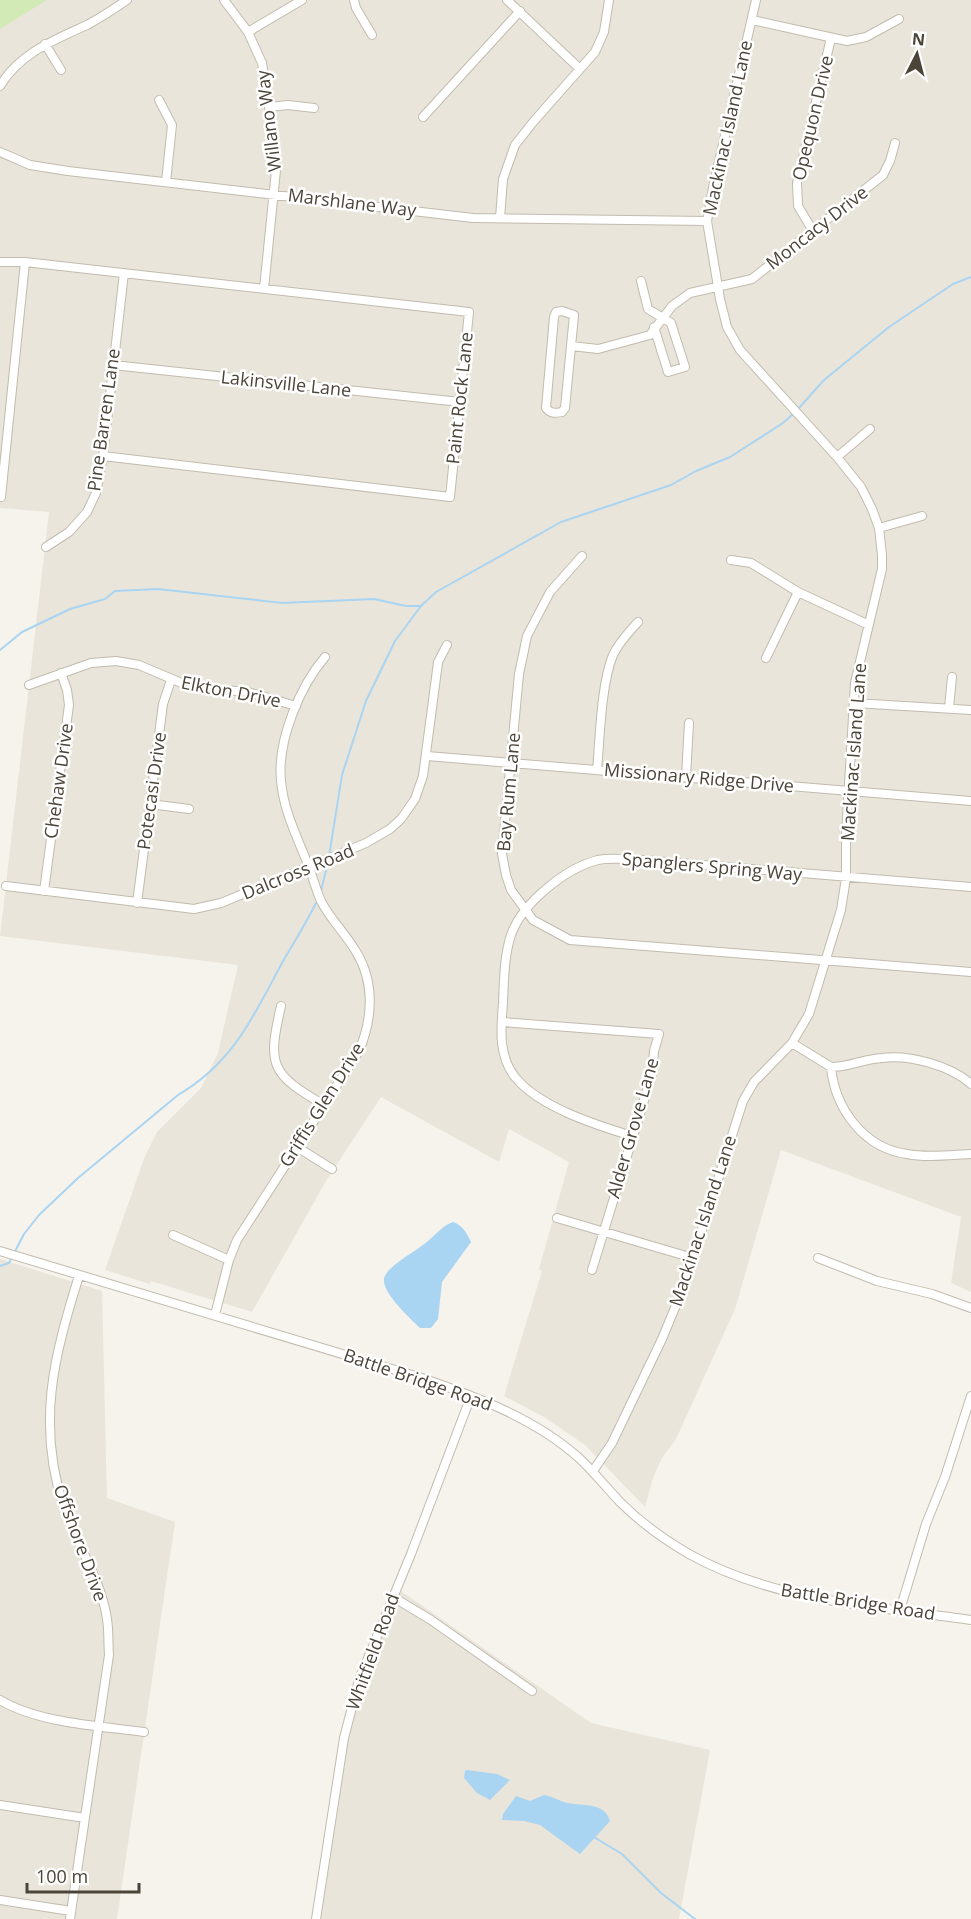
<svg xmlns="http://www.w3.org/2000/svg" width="971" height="1919" viewBox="0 0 971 1919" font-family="'Open Sans',sans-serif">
<rect width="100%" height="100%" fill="#f6f3ec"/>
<path fill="#eae5da" d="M0,0H971V1292L951,1283L961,1217L781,1150L735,1309L676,1439L662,1458L653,1478L645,1507L585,1445L544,1417L504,1396L542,1271L539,1269L569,1162L509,1129L499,1162L381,1097L326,1181L252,1312L151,1281L150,1284L105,1270L145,1156L157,1132L201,1088L218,1053L238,965L0,936L49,512L0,508Z
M0,1259L102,1291L107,1498L175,1522L117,1919H0Z
M401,1591L591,1723L710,1750L679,1919H321L350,1729L365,1671Z"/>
<path fill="#d2eab5" d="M0,0H47L0,29Z"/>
<path fill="#a9d4f2" d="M453,1222C462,1225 467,1233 471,1242L442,1282L438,1319L431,1328H420C411,1319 382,1293 384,1279C385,1268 414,1252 423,1245C433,1238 441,1226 453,1222Z
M467,1770L497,1774L510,1780L490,1800L477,1793L464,1778L465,1771Z
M544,1795C552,1796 559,1801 567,1803C582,1806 605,1802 610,1821L580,1854L540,1825L524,1821L502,1820L503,1814L516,1796L530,1801Z"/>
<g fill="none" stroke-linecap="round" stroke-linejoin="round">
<path stroke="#a9d4f2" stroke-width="2" d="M798,409L824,380L889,327L953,284L971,277
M0,650L22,632L70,609L105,599L115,591L158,589L282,603L374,599L406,606H421
M329,856L342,775L366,701L395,641L421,606L436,592L561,522L671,485L696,471L730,457L783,423L794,413
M321,891L328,862
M0,1266L9,1263L24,1234L39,1215L78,1178L178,1095C233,1063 253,1017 282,963C294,942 307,922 318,899
M592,1836L622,1854L661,1893L695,1919"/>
<defs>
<path id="minor" d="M224,0L248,32L262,63L269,107L276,170L264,289
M354,0L356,8L372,35
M507,0L580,69
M752,20L847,41L866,37L899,19
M248,32L302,0
M45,44L61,70
M0,86C20,53 54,40 87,25C100,18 114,9 127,0
M159,100L172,125L166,182
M269,107L288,105L314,108
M423,117L520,11
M0,152L30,165L68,171L473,218L707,221
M500,218L503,179L515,145L534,121L595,52L604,32L609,0
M813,231L798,206L797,183L831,38
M0,262H25L469,312L450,497L103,456
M641,281L648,309L671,323L685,367L668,372L654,327
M562,311L574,315L565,408L562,412C555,413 551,414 546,408L554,317L556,312Z
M571,346L598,349L650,335L672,306L690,293L752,279L883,175L890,161L895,143
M113,365L460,402
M837,457L870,429
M1,497L25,262
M879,528L922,516
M46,547L69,532L87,512L96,493L103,456L124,273
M582,556L550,592L527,636L519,674L502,854L506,875L511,890L533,920L570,940L971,972
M731,560L751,563L798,592L869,625
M766,658L798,592
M29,685L91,663L116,661L139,665L191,687L248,692L296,706
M854,703L971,710
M949,708L952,677
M427,756L971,801
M597,770C600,738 601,684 613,655C619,642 629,632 638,622
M686,777L689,723
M150,804L189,809
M6,886L194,909L221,903L366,843L390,829L401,819L415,799L423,776L437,670L438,662L447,645
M44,891L69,705L67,690L61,673
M137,903L163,704L171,680
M281,1006C267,1066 271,1074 324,1105
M502,1022L659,1034L654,1051L652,1074L592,1270
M792,1043L831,1067C848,1067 864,1059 882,1058C909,1054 951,1066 971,1084
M831,1067C835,1108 863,1148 907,1154C927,1158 950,1155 971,1154
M632,1136C596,1125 539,1107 515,1077C498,1055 501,1029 503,1003C504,981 504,956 511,935C522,903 566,868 598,860C608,858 619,859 630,859L971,887
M297,1147L332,1169
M557,1218L693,1258
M173,1235L229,1260
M0,1251L422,1378C477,1397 536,1419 579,1458C594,1472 606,1487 620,1502C639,1521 665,1540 689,1554C775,1602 876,1606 971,1620
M818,1258L877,1281L932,1294L971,1308
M215,1315L229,1260L237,1240L359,1051C373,1018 375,981 355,950C345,933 330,919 321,901C316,890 313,878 309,867C298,839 283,810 281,780C277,741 300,686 325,657
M593,1471L612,1443L662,1339L684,1286L743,1101L754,1082L792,1043L809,1014L841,910L846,878V835L855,683L882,569V555L879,528L872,509L861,487L837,457L740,350L727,327L720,299L707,221L713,188L756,0
M393,1597L431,1620L532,1691
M900,1610L926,1524L945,1477L971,1396
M0,1700C38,1723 100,1726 144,1732
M0,1805L85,1818
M0,1900L71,1911
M70,1919L109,1655C108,1643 109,1631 107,1619C101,1579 77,1545 64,1508C36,1424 54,1356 79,1276
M316,1919L344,1738L359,1680L411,1554L471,1396"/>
</defs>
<use href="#minor" stroke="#c2bbae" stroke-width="10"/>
<use href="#minor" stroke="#fff" stroke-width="8"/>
</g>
<g text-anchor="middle" stroke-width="5" stroke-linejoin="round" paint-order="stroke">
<g font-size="18" fill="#4b4439" stroke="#fff">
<text transform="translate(813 118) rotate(-77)" y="6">Opequon Drive</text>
<text transform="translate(269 121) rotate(-97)" y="6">Willano Way</text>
<text transform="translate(728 128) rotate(-78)" y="6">Mackinac Island Lane</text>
<text transform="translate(352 203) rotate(7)" y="6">Marshlane Way</text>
<text transform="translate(817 228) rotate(-38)" y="6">Moncacy Drive</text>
<text transform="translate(286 384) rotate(6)" y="6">Lakinsville Lane</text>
<text transform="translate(460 398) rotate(-84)" y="6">Paint Rock Lane</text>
<text transform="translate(104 420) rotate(-82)" y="6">Pine Barren Lane</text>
<text transform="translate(231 692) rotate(11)" y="6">Elkton Drive</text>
<text transform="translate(854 752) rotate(-86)" y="6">Mackinac Island Lane</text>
<text transform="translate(699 778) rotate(5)" y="6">Missionary Ridge Drive</text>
<text transform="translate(59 781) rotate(-82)" y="6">Chehaw Drive</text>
<text transform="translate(152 791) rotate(-82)" y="6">Potecasi Drive</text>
<text transform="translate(509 792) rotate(-85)" y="6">Bay Rum Lane</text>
<text transform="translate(712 867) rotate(5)" y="6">Spanglers Spring Way</text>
<text transform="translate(298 872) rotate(-22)" y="6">Dalcross Road</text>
<text transform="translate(322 1105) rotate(-58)" y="6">Griffis Glen Drive</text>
<text transform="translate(633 1128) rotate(-74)" y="6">Alder Grove Lane</text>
<text transform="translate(703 1221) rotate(-72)" y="6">Mackinac Island Lane</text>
<text transform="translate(418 1380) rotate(19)" y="6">Battle Bridge Road</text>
<text transform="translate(80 1543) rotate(70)" y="6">Offshore Drive</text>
<text transform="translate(858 1602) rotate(9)" y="6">Battle Bridge Road</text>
<text transform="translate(373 1652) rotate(-70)" y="6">Whitfield Road</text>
</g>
</g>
<g transform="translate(917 54) rotate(6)" stroke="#ffffff" stroke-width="4.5" paint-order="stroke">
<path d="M0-4.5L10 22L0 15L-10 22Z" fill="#4b4439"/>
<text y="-9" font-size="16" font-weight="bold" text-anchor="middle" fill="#4b4439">N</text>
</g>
<path d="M27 1883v9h112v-9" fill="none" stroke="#4b4439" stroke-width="3"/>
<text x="36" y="1883" font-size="18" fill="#4b4439" stroke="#ffffff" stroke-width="4.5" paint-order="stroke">100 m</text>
</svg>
